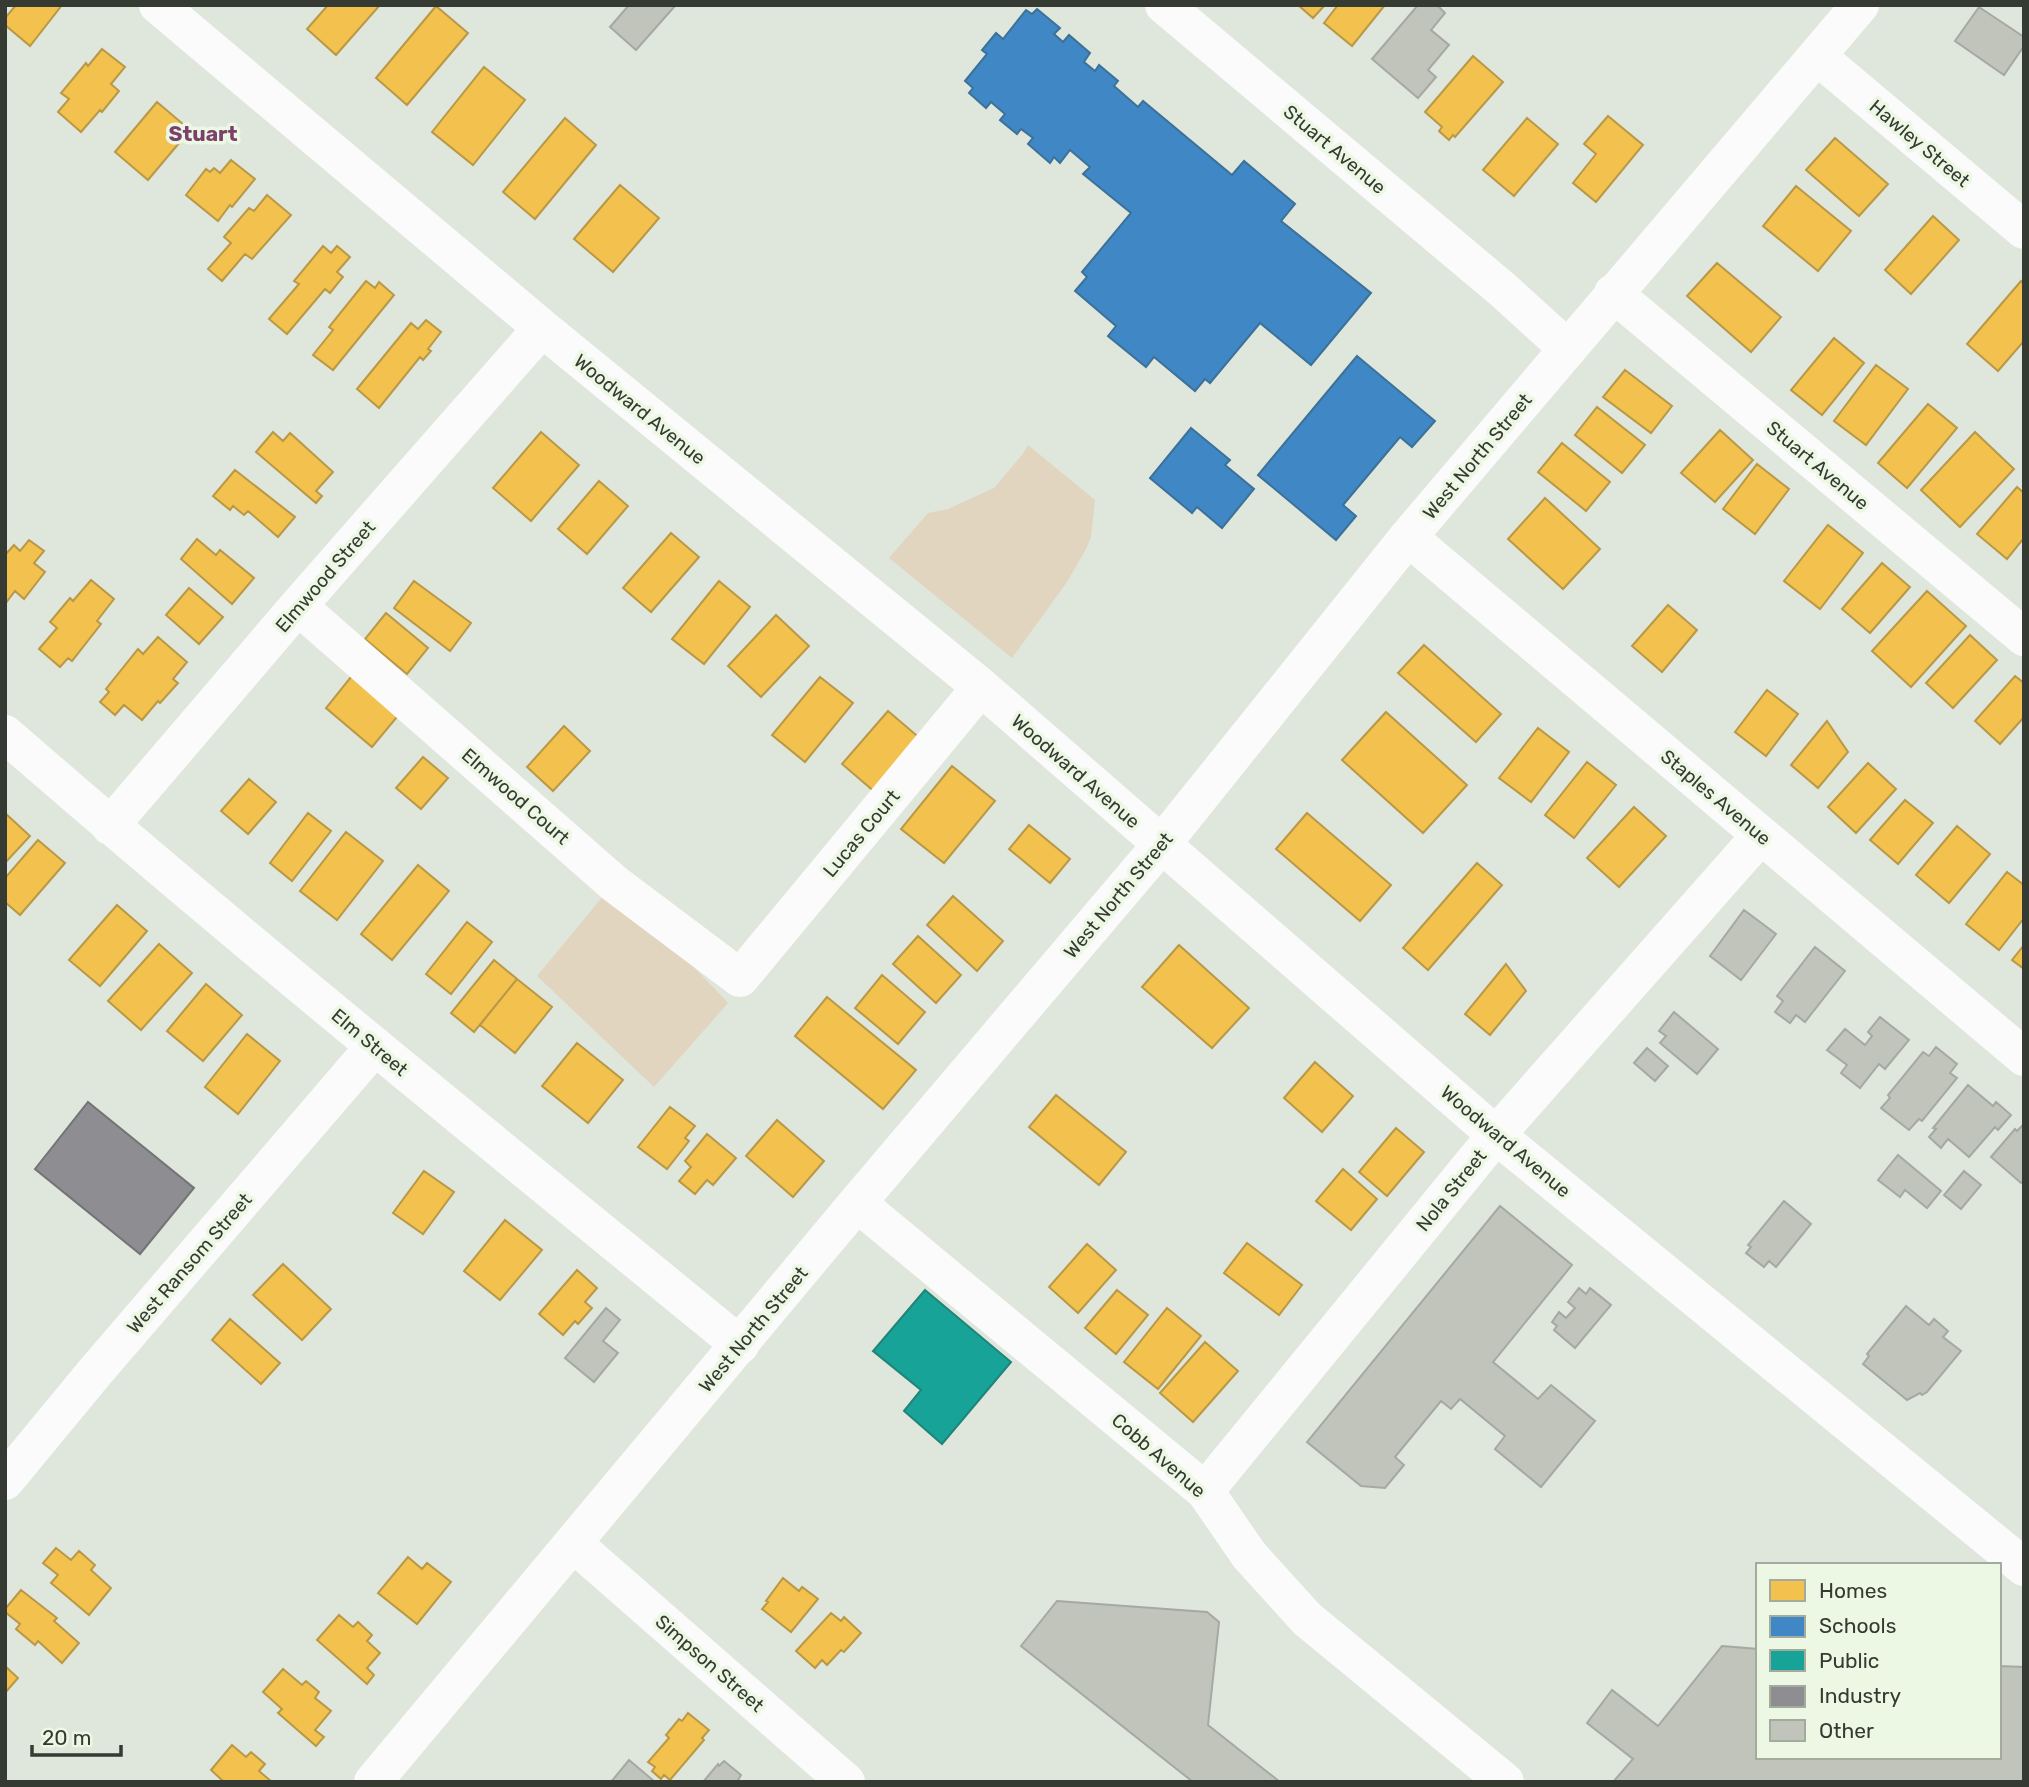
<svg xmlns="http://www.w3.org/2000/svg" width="2029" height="1787" viewBox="0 0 2029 1787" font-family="Rubik,sans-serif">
<rect width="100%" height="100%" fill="#dfe6db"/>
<path fill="#e1d5bf" d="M1028,445L1095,500L1091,537L1086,549L1067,582L1012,658L889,558L928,513L948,509L994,488L1022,455Z
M614,883L728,1003L654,1087L537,976Z"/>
<path fill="#f2c14e" stroke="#b99846" stroke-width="2" d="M16,5H62L30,46L5,25V18Z
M328,5H380L336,55L307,29Z
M1298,5H1325L1313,18Z
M1338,5H1385L1352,46L1324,23Z
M436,6L468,33L407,105L376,78Z
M102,49L125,67L111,84L119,91L102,112L100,110L81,132L58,112L69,99L61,93L86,63L88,66Z
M1473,56L1503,82L1455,137L1453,135L1449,140L1439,131L1442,127L1425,112Z
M484,67L525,100L473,165L432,132Z
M157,102L190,130L148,180L115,152Z
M1608,116L1643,145L1596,202L1573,183L1596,154L1584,144Z
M565,118L596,145L535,219L503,192Z
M1527,118L1558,144L1514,196L1483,170Z
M1835,138L1888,184L1859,216L1806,170Z
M231,160L255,179L232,207L230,205L218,221L186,195L206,169L210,172L214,168L220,173Z
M620,185L659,218L613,272L574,239Z
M1796,186L1851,231L1818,271L1763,226Z
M267,195L291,215L252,259L245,254L222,281L208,269L231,243L224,237L249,208L254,211Z
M1933,216L1959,240L1911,294L1885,270Z
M323,246L331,253L337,246L350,257L337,272L343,277L330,293L325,289L287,334L269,319L299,284L294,281Z
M1717,263L1781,317L1751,352L1687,296Z
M366,281L375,288L379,282L394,295L333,370L313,355L333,330L329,327Z
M2021,281L2024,284V341L1998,371L1967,344Z
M426,320L441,332L428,349L431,351L423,360L420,357L379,408L357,389L411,323L418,329Z
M1834,338L1864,363L1822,415L1791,390Z
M1876,365L1908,389L1866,445L1834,421Z
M1625,370L1672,406L1651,433L1603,397Z
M1928,404L1957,428L1907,488L1878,463Z
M1597,407L1645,445L1622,473L1575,435Z
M1720,430L1753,460L1715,502L1681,473Z
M273,432L283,441L290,433L333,472L316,491L322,496L316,503L256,452Z
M541,432L579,465L531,521L493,488Z
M1975,432L2014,469L1960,527L1921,490Z
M1562,443L1610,482L1586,511L1538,472Z
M1757,464L1789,489L1755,534L1723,509Z
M235,470L295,517L278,537L248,511L244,515L233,506L230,510L213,496Z
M599,481L628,506L587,554L558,529Z
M2017,487L2024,493V538L2007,559L1977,534Z
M1545,498L1600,549L1563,589L1508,539Z
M1828,525L1863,553L1820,609L1784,581Z
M671,533L699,557L651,612L623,588Z
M197,539L216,555L220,550L254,578L232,604L181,559Z
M29,540L44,551L34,563L45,572L24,599L15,591L5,604V555L14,545L20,551Z
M1882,563L1910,587L1870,633L1842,609Z
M91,580L114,599L97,621L101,624L72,661L68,658L60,667L39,649L57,628L50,622L70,598L73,601Z
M414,581L471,623L450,651L394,608Z
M719,581L750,607L704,664L672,639Z
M189,588L223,617L199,644L166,615Z
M1927,591L1966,626L1911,687L1872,651Z
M1668,605L1697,630L1662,672L1632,646Z
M386,613L428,648L407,674L365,639Z
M776,615L809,646L761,697L728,666Z
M1970,635L1997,660L1953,708L1926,683Z
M158,637L187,662L173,679L178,683L160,703L158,701L142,720L124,705L115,715L100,702L109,692L106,689L138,649L143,654Z
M1424,645L1501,714L1476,742L1398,673Z
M355,672L402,711L372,747L326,708Z
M2015,676L2024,683V717L2000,744L1975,721Z
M820,677L853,703L805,762L772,735Z
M1767,690L1798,714L1766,756L1735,732Z
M888,711L922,740L876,793L842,764Z
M1386,712L1467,785L1423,833L1342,760Z
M1827,721L1848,752L1818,788L1791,765Z
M564,726L590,751L553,791L527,767Z
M1538,728L1569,752L1531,802L1499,778Z
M423,757L448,778L421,809L396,788Z
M1587,762L1616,785L1574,838L1545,815Z
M1868,763L1896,789L1856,833L1828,807Z
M952,766L995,801L944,863L901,829Z
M249,779L276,802L248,834L221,811Z
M1905,800L1933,823L1898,864L1870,840Z
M1634,807L1666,836L1619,887L1587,858Z
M5,813L30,836L5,863Z
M308,813L331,831L292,881L270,863Z
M1307,813L1391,885L1360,921L1276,849Z
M1029,825L1070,859L1050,883L1009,849Z
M1957,826L1990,854L1949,903L1916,875Z
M346,832L383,861L337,920L300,891Z
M38,840L65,863L20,915L5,902V878Z
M1477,863L1502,885L1428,970L1403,948Z
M418,865L449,891L392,960L361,934Z
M2007,872L2024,885V918L1999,950L1966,924Z
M953,896L1003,941L977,971L927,925Z
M117,905L147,931L100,986L69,960Z
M467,922L492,942L451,994L426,974Z
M918,936L961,975L936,1003L893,964Z
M159,944L192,973L141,1030L108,1001Z
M1179,945L1249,1008L1212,1048L1142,987Z
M2024,945V969L2012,960Z
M494,960L517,979L474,1032L451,1013Z
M1506,964L1526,991L1490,1035L1465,1014Z
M882,975L925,1012L898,1044L855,1008Z
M517,979L552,1007L515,1053L480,1025Z
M206,984L242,1015L203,1061L167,1031Z
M827,997L916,1070L883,1109L795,1036Z
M247,1034L280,1061L238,1114L205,1087Z
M577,1043L623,1080L588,1123L542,1086Z
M1315,1062L1353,1096L1322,1132L1284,1098Z
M1056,1095L1126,1152L1099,1185L1029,1127Z
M670,1107L695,1126L685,1138L689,1141L667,1169L638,1147Z
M777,1120L824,1161L793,1197L746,1156Z
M1396,1128L1424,1152L1387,1196L1359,1172Z
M707,1134L736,1158L713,1185L707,1180L695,1194L679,1181L691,1167L685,1161Z
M1343,1169L1377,1199L1351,1230L1316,1201Z
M424,1171L454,1192L423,1234L393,1213Z
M505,1220L542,1250L500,1300L464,1271Z
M1247,1243L1302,1285L1279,1315L1224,1273Z
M1087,1244L1116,1270L1078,1313L1049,1287Z
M283,1264L331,1309L302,1340L253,1295Z
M577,1270L597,1288L585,1302L592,1308L578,1324L575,1321L563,1335L539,1314Z
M1117,1290L1148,1315L1116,1354L1085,1328Z
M1167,1308L1201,1336L1158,1389L1124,1362Z
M230,1319L280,1363L261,1384L212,1340Z
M1205,1342L1238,1371L1193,1422L1160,1393Z
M56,1548L71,1560L79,1551L95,1565L91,1570L111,1588L89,1615L51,1583L58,1575L43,1563Z
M408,1557L422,1569L427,1563L451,1582L417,1624L378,1593Z
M783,1578L799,1591L802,1587L818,1599L791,1632L762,1609L768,1602L766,1601Z
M21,1590L57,1618L54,1621L79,1643L62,1663L38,1641L35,1645L16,1629L20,1624L5,1612V1609Z
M831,1613L841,1621L844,1617L861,1633L844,1652L841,1650L827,1665L822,1660L815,1668L796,1651Z
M339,1615L353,1627L358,1622L372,1635L367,1641L380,1653L367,1668L374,1675L367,1684L317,1640Z
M5,1666L18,1678L5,1693Z
M283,1669L302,1685L306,1681L319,1692L315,1698L331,1711L315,1730L324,1737L316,1746L278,1713L282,1709L263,1692Z
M688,1713L709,1730L702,1738L704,1740L670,1780L664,1775L661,1779L652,1771L655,1767L648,1762L669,1738L666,1735L679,1719L682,1721Z
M232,1745L246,1757L251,1752L265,1764L259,1771L272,1782H224L211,1770Z"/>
<path fill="#3f88c5" stroke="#3c7199" stroke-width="2" d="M1037,9L1060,28L1054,34L1063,42L1069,35L1090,53L1084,62L1095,71L1099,65L1118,81L1114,86L1138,107L1143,101L1232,175L1244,161L1295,204L1281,221L1371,293L1311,365L1260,323L1210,383L1205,379L1195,391L1154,357L1146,367L1108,336L1116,326L1075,291L1087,277L1082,272L1131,213L1083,174L1090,167L1070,150L1060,163L1054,157L1050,163L1028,144L1033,138L1021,129L1017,134L1000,120L1005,114L991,102L986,108L969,93L973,88L965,81L987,54L982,50L996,33L1003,39L1026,10L1032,14Z
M1357,356L1435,421L1412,447L1400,437L1343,505L1356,516L1336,540L1258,475Z
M1191,428L1230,460L1225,465L1254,489L1222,528L1197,507L1192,513L1150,478Z"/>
<path fill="#17a398" stroke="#208479" stroke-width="2" d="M925,1290L1011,1362L942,1444L904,1411L921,1390L873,1351Z"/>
<path fill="#8d8d92" stroke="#737475" stroke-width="2" d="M88,1102L194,1188L140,1254L35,1169Z"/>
<path fill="#c1c4bb" stroke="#a6a9a1" stroke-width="2" d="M629,5H674L675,6L636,50L610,27Z
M1418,5H1437L1445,13L1431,30L1449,45L1428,70L1436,77L1418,98L1372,59Z
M1979,7L2024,37V46L2004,75L1955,41Z
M1744,910L1776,934L1741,980L1710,956Z
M1815,947L1845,971L1805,1022L1796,1015L1790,1023L1775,1012L1783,1001L1777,996Z
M1674,1012L1718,1049L1697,1074L1660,1043L1666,1036L1659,1031Z
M1880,1017L1909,1040L1885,1069L1879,1064L1860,1088L1841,1073L1847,1065L1827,1050L1845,1029L1865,1045L1872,1036L1868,1032Z
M1936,1047L1957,1064L1950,1073L1957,1078L1922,1121L1919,1119L1909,1130L1881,1108L1890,1098L1888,1095L1923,1052L1929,1056Z
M1647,1048L1668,1066L1655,1081L1634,1063Z
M1968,1085L1993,1106L1996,1102L2011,1115L1998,1130L1995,1127L1969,1157L1948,1139L1941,1148L1929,1137L1936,1129L1933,1128Z
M2024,1124V1180L2021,1183L1991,1157L2015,1129L2017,1131Z
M1898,1155L1941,1191L1927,1208L1905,1190L1900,1197L1878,1180Z
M1964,1171L1981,1185L1961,1209L1944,1195Z
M1784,1201L1811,1224L1776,1267L1769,1261L1764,1267L1746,1253L1751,1247L1748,1245Z
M1500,1206L1572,1265L1493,1362L1538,1399L1551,1385L1595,1421L1541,1487L1495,1449L1505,1436L1460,1399L1451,1409L1441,1401L1395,1457L1404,1465L1385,1488L1361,1486L1307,1442Z
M1579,1288L1586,1294L1590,1288L1611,1305L1575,1348L1554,1330L1557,1326L1552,1322L1559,1312L1566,1318L1575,1308L1568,1302Z
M1906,1306L1929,1325L1934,1319L1948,1331L1943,1337L1961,1351L1927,1392L1922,1395L1920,1393L1907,1400L1863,1364L1869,1356L1867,1354Z
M606,1308L620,1320L603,1341L618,1353L594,1382L565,1358Z
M1057,1601L1207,1612L1219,1622L1208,1725L1280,1782H1193L1021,1646Z
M1722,1646L1758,1649V1757H1999V1666L2024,1667V1782H1613L1633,1759L1587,1723L1612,1690L1658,1726Z
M629,1760L655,1782H611Z
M724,1761L741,1775L737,1782H703L718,1764L719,1766Z"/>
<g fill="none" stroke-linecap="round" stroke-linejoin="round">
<path stroke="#fafbfa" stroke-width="38" d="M158,5L542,328L981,687L1496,1135L2024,1567
M1164,5L1503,290L1568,349
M1817,56L2024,230
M1613,293L2024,637
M1408,537L2024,1057
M298,606L615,884L740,978L981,687
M5,734C245,943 493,1143 740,1345
M110,826L298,606L542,328
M857,1203L1205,1491L1249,1555L1307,1619L1505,1782
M5,1481L95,1372L375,1046
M1205,1491L1496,1135L1761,835
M574,1544L846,1782
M373,1782L857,1203L1161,845L1408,537L1860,5"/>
</g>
<g text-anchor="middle" stroke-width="7" stroke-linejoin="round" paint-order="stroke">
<g font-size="19" fill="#353a32" stroke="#ecf7e4">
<text transform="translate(1920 143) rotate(40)" y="7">Hawley Street</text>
<text transform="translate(1335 149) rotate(40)" y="7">Stuart Avenue</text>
<text transform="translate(640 409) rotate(39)" y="7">Woodward Avenue</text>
<text transform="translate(1477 456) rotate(-50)" y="7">West North Street</text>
<text transform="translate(1818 465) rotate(40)" y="7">Stuart Avenue</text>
<text transform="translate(325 576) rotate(-49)" y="7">Elmwood Street</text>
<text transform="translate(1076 771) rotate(41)" y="7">Woodward Avenue</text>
<text transform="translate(516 796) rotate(41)" y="7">Elmwood Court</text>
<text transform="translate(1716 797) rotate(40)" y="7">Staples Avenue</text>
<text transform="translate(861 833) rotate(-50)" y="7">Lucas Court</text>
<text transform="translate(1118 895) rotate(-50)" y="7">West North Street</text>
<text transform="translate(370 1042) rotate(40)" y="7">Elm Street</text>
<text transform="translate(1506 1141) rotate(40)" y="7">Woodward Avenue</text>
<text transform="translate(1451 1190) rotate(-51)" y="7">Nola Street</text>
<text transform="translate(189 1263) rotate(-49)" y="7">West Ransom Street</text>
<text transform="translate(753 1329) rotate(-50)" y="7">West North Street</text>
<text transform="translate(1159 1455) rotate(41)" y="7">Cobb Avenue</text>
<text transform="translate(710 1663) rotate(41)" y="7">Simpson Street</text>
</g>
<g font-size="21" font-weight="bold" fill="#7b406b" stroke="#ecf7e4">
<text x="203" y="141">Stuart</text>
</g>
</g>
<rect width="2029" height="1787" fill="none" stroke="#353a32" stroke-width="14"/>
<rect x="1756" y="1563" width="245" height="196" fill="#ecf7e4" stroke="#a3ab9d" stroke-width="2"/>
<rect x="1770" y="1580" width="35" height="21" fill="#f2c14e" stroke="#a3ab9d" stroke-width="2"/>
<text x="1819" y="1598" font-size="21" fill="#353a32">Homes</text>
<rect x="1770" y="1616" width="35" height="21" fill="#3f88c5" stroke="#a3ab9d" stroke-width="2"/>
<text x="1819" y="1633" font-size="21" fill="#353a32">Schools</text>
<rect x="1770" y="1650" width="35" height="21" fill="#17a398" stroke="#a3ab9d" stroke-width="2"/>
<text x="1819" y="1668" font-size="21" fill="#353a32">Public</text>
<rect x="1770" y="1686" width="35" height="21" fill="#8d8d92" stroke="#a3ab9d" stroke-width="2"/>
<text x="1819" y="1703" font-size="21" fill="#353a32">Industry</text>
<rect x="1770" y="1720" width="35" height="21" fill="#c1c4bb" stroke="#a3ab9d" stroke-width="2"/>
<text x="1819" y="1738" font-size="21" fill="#353a32">Other</text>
<path d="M32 1745v10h89v-10" fill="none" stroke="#353a32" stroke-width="3.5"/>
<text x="42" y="1745" font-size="21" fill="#353a32" stroke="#ecf7e4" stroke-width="5" paint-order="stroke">20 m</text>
</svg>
